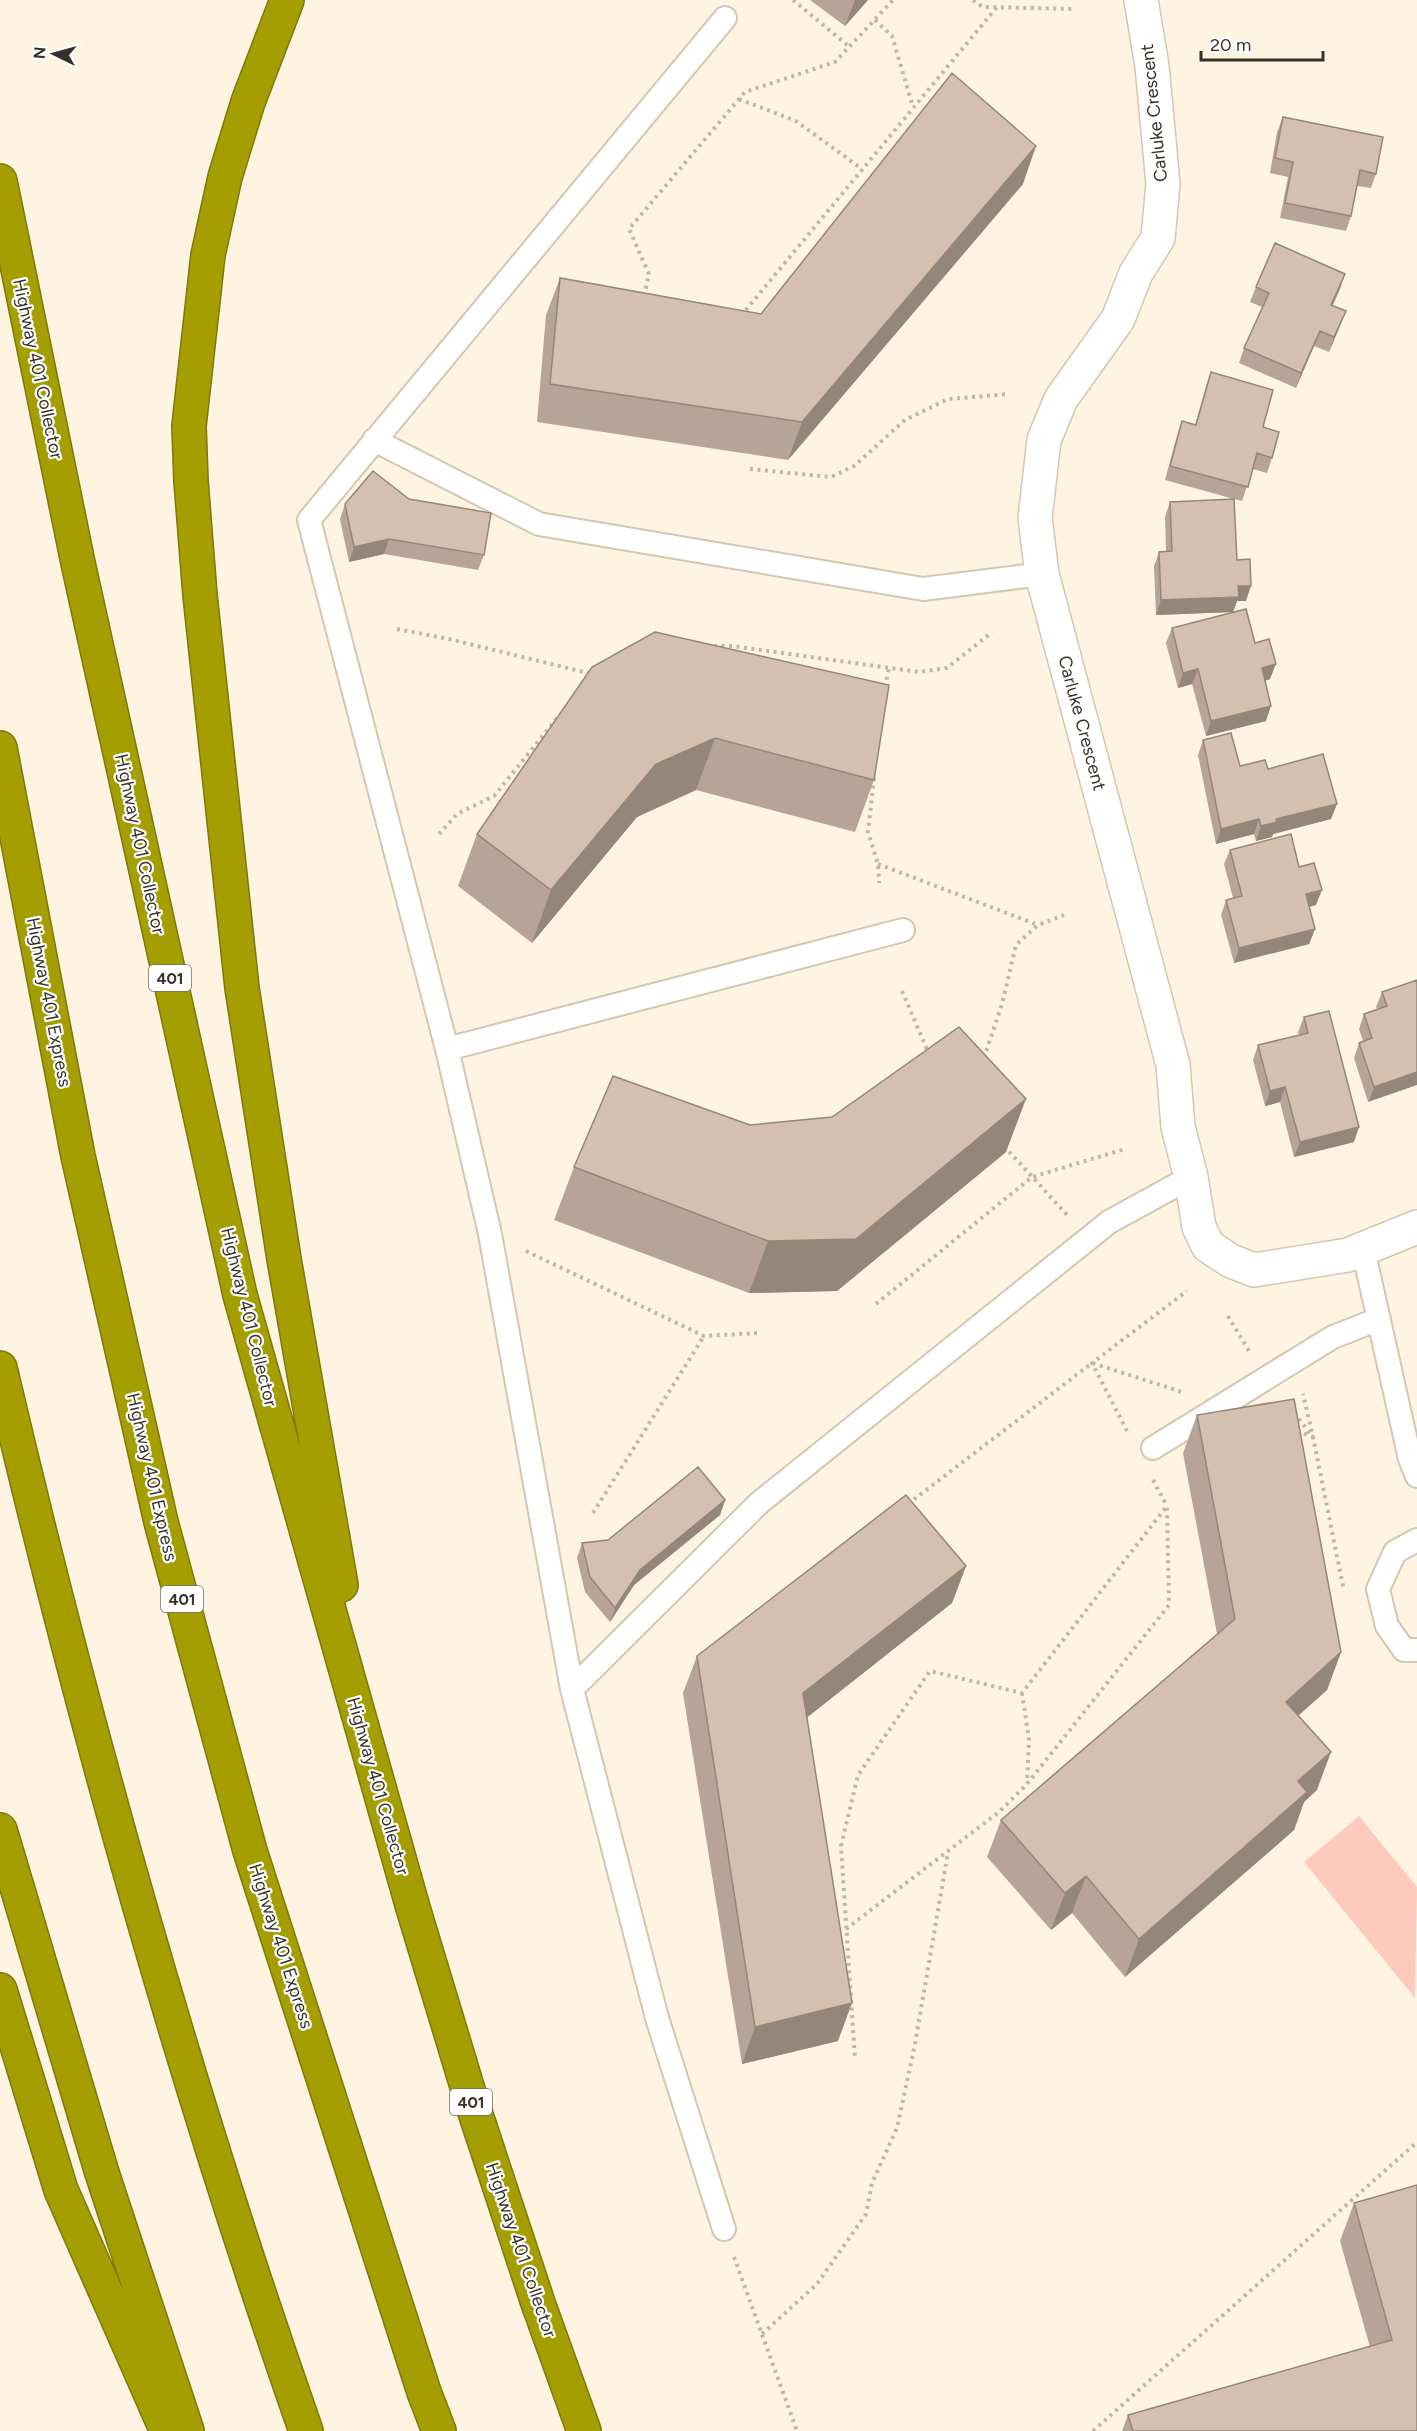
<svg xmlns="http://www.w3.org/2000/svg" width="1417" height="2431" viewBox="0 0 1417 2431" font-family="Figtree,sans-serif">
<rect width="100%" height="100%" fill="#fff4e2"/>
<path fill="#ffcabe" d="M1359,1816L1417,1887L1415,1998L1304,1862Z"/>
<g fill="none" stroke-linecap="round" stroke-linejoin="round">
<defs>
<path id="service" d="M374,440L539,524L923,589L1042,574
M447,1049L903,930
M1363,1249L1410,1459L1417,1476
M1153,1448L1333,1337L1379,1319
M1417,1540L1395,1552L1378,1589L1387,1626L1404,1650H1417
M572,1689L759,1503L1109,1222L1191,1177
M724,2229L657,2018L572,1689L490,1234L447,1049L309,520L725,18"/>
<path id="minor" d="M1141,0L1152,66L1163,184L1158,238L1136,273L1118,319L1061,399L1044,440L1035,518L1042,574L1173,1065L1178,1127L1191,1177L1199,1227L1208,1246L1231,1261L1254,1270L1348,1255L1417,1227"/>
<path id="motorway" d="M287,0L248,102L225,177L208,255L189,426L191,481L200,595L242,988L284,1259L341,1585
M0,181L78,563L240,1295L413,1908L472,2103L538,2303L584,2431
M0,748L78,1156L161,1522L250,1851L424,2392L439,2431
M0,1368C84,1726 184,2083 306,2431
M0,1830L102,2173L187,2431
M0,1990L61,2190L166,2429"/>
</defs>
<use href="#service" stroke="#d4c7b1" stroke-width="26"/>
<use href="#minor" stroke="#d4c7b1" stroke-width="36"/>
<use href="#motorway" stroke="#7e780e" stroke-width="36"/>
<path stroke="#c0b6a7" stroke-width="4" stroke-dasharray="3 4.5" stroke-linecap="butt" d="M793,0L851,48
M973,0L983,7L1075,9
M875,20L892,36L913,107
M739,99L796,121L862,169
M644,296L649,274L629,229L745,92L835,62L893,0
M739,313L745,311L997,7
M750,469L831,477L854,466L905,420L948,399L1009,394
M397,629L449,639L592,674
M714,646H732L919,672L947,668L992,632
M885,687L889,668
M874,778L868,832L878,864L879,883
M439,834L457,814L494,796L558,717
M878,864L1038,925
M902,991L929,1054
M984,1058L1002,1004L1016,945L1038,925L1064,915
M1004,1146L1068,1216
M526,1251L704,1336L757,1333
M876,1304L1032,1177L1125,1149
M1228,1316L1249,1351
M1294,1413L1313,1437L1344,1591
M1127,1431L1092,1363L1187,1291
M1297,1431L1313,1437L1303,1394
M1153,1480L1167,1506
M908,1504L1092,1363L1182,1392
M593,1513L704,1336
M1022,1693L1029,1739L1027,1783
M846,1929L999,1812L1027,1784L1169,1605L1167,1506L1022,1693L930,1671L858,1775L841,1846L855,2059
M734,2257L797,2431
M762,2334L817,2284L866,2214L872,2183L897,2128L915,2044L948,1852
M1093,2431L1417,2142"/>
<use href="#service" stroke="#fff" stroke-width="22"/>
<use href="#minor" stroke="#fff" stroke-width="33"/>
<use href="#motorway" stroke="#a59e00" stroke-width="33"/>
</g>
<path fill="#b7a496" d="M810,0H868L845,26Z
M1283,117L1376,174L1371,188L1357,186L1351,216L1346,231L1280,218L1288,177L1270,173L1277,132Z
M1023,184L788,460L537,422L546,315L560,278L761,314Z
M1345,274L1332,306L1340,326L1329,352L1314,346L1296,388L1239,363L1244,348L1262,307L1250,302L1256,287Z
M1211,372L1263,427L1272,458L1267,473L1253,469L1242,501L1234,499L1237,560L1246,601H1237L1233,612L1156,615L1154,566L1159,552L1166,551L1165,517L1170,502L1234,499L1165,480L1177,436L1182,421L1195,425L1206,387Z
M409,499L484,555L478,570L384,554L349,562L340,519L345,504Z
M1172,628L1255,643L1270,679L1265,681L1266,721L1206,736L1192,684L1178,688L1166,643Z
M592,667L874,780L855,832L696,790L637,817L532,943L458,886L477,834Z
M1203,740L1240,766L1268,769L1331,819L1273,834L1272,837L1256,841L1254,834L1216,844L1198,755Z
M1230,850L1299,867L1316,905L1309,907L1315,929L1309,944L1234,963L1221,915L1226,900L1233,898L1224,864Z
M1417,980L1368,1102L1354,1058L1359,1043L1363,1041L1359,1029L1364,1014L1377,1009L1376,1007L1382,992Z
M1304,1017L1354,1142L1294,1157L1280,1102L1265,1106L1253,1060L1258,1045L1299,1035L1298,1032Z
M750,1125L1006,1152L837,1291L749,1293L554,1220L574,1167Z
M1197,1415L1341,1652L1327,1690L1298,1716L1317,1790L1304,1802L1294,1830L1125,1977L1072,1913L1051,1930L987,1857L1001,1820L1217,1634L1183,1453Z
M725,1500L720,1515L634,1585L610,1622L585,1592L577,1558L582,1543L608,1540Z
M966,1566L952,1603L807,1717L838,2041L742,2064L683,1693L697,1656Z
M1354,2203L1417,2431H1122L1128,2415L1370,2347L1340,2241Z"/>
<path fill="#95867a" d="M855,0H868L845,26Z
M1036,146L1023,184L788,460L802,422Z
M1345,274L1340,289L1326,320L1331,305Z
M1346,311L1340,326L1329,352L1334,337Z
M1320,331L1314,346L1296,388L1301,373Z
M389,539L384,554L349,562L354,547Z
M1238,586H1251L1246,601H1237L1233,612L1156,615L1161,600Z
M1276,664L1270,679L1256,683L1262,668Z
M1198,669L1192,684L1178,688L1183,673Z
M1271,706L1266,721L1206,736L1211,721Z
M715,738L696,790L637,817L532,943L551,890L656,764Z
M1337,804L1331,819L1273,834L1272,837L1256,841L1261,826L1276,819Z
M1259,819L1254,834L1216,844L1221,829Z
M1322,890L1316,905L1300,909L1306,894Z
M1315,929L1309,944L1234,963L1239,948Z
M1417,1072V1085L1368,1102L1374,1087Z
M1285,1087L1280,1102L1265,1106L1270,1091Z
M1026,1099L1006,1152L837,1291L749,1293L768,1241Z
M1359,1127L1354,1142L1294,1157L1300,1142Z
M725,1500L720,1515L634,1585L610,1622L615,1608L640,1570Z
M966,1566L952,1603L790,1731L803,1693Z
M1341,1652L1327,1690L1272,1739L1286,1702Z
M1331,1752L1317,1790L1304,1802L1294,1830L1125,1977L1139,1939L1298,1781Z
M1086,1876L1072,1913L1051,1930L1065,1893Z
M852,2003L838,2041L742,2064L755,2027Z"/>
<path fill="#d5bfaf" stroke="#95867a" stroke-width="1.5" d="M952,73L1036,146L802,422L550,384L560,278L761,314Z
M1283,117L1383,137L1376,174L1360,170L1351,216L1285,203L1293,162L1275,158Z
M1275,243L1345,274L1331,305L1346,311L1334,337L1320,331L1301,373L1244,348L1269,293L1256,287Z
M1211,372L1273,390L1263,427L1279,432L1272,458L1257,453L1248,487L1170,466L1182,421L1196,425Z
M373,471L409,499L491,513L484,555L389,539L354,547L345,504Z
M1234,499L1237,560L1250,559L1251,586H1238L1239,597L1161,600L1159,552L1172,551L1170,502Z
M1246,609L1255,643L1269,639L1276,664L1262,668L1271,706L1211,721L1198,669L1183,673L1172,628Z
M655,632L889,685L874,780L715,738L656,764L551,890L477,834L592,667Z
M1231,733L1240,766L1265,760L1268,769L1323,754L1337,804L1276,819L1277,822L1261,826L1259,819L1221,829L1203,740Z
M1291,834L1299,867L1314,863L1322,890L1306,894L1315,929L1239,948L1226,900L1242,896L1230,850Z
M1417,980V1072L1374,1087L1359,1043L1372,1038L1364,1014L1387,1006L1382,992Z
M1329,1011L1359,1127L1300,1142L1285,1087L1270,1091L1258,1045L1308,1033L1304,1017Z
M959,1027L1026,1099L856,1239L768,1241L574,1167L613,1076L750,1125L832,1117Z
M1294,1399L1341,1652L1286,1702L1331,1752L1298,1781L1307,1792L1139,1939L1086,1876L1065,1893L1001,1820L1235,1619L1197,1415Z
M698,1467L725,1500L640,1570L615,1608L590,1577L582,1543L608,1540Z
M906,1495L966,1566L803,1693L852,2003L755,2027L697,1656Z
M1417,2185V2431H1133L1128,2415L1392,2340L1354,2203Z"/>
<g text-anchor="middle" stroke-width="4.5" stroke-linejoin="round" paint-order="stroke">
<g fill="#fff" stroke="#737069" stroke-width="1.5">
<rect x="149" y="965" width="42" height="26" rx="4.5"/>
<rect x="161" y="1586" width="42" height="26" rx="4.5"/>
<rect x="450" y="2089" width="42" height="26" rx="4.5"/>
</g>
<g font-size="16" font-weight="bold" fill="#373229">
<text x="170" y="984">401</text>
<text x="182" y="1605">401</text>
<text x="471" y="2108">401</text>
</g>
<g font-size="18" fill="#373229" stroke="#fff">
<text transform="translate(1154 113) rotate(-96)" y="6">Carluke Crescent</text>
<text transform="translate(38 369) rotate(78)" y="6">Highway 401 Collector</text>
<text transform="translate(1082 723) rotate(75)" y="6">Carluke Crescent</text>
<text transform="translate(140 844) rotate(78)" y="6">Highway 401 Collector</text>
<text transform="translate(49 1002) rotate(79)" y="6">Highway 401 Express</text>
<text transform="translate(249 1317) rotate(76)" y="6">Highway 401 Collector</text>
<text transform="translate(152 1477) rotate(77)" y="6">Highway 401 Express</text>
<text transform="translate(378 1786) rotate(74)" y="6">Highway 401 Collector</text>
<text transform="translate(281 1946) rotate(72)" y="6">Highway 401 Express</text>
<text transform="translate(521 2250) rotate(71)" y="6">Highway 401 Collector</text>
</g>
</g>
<g transform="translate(54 54) rotate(275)" stroke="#ffffff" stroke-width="4.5" paint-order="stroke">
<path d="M0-4.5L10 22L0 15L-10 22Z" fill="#373229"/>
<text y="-9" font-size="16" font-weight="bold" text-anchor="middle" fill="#373229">N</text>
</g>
<path d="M1201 51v9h122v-9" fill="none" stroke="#373229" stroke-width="3"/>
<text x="1210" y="51" font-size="18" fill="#373229" stroke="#ffffff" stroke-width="4.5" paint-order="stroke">20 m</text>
</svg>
